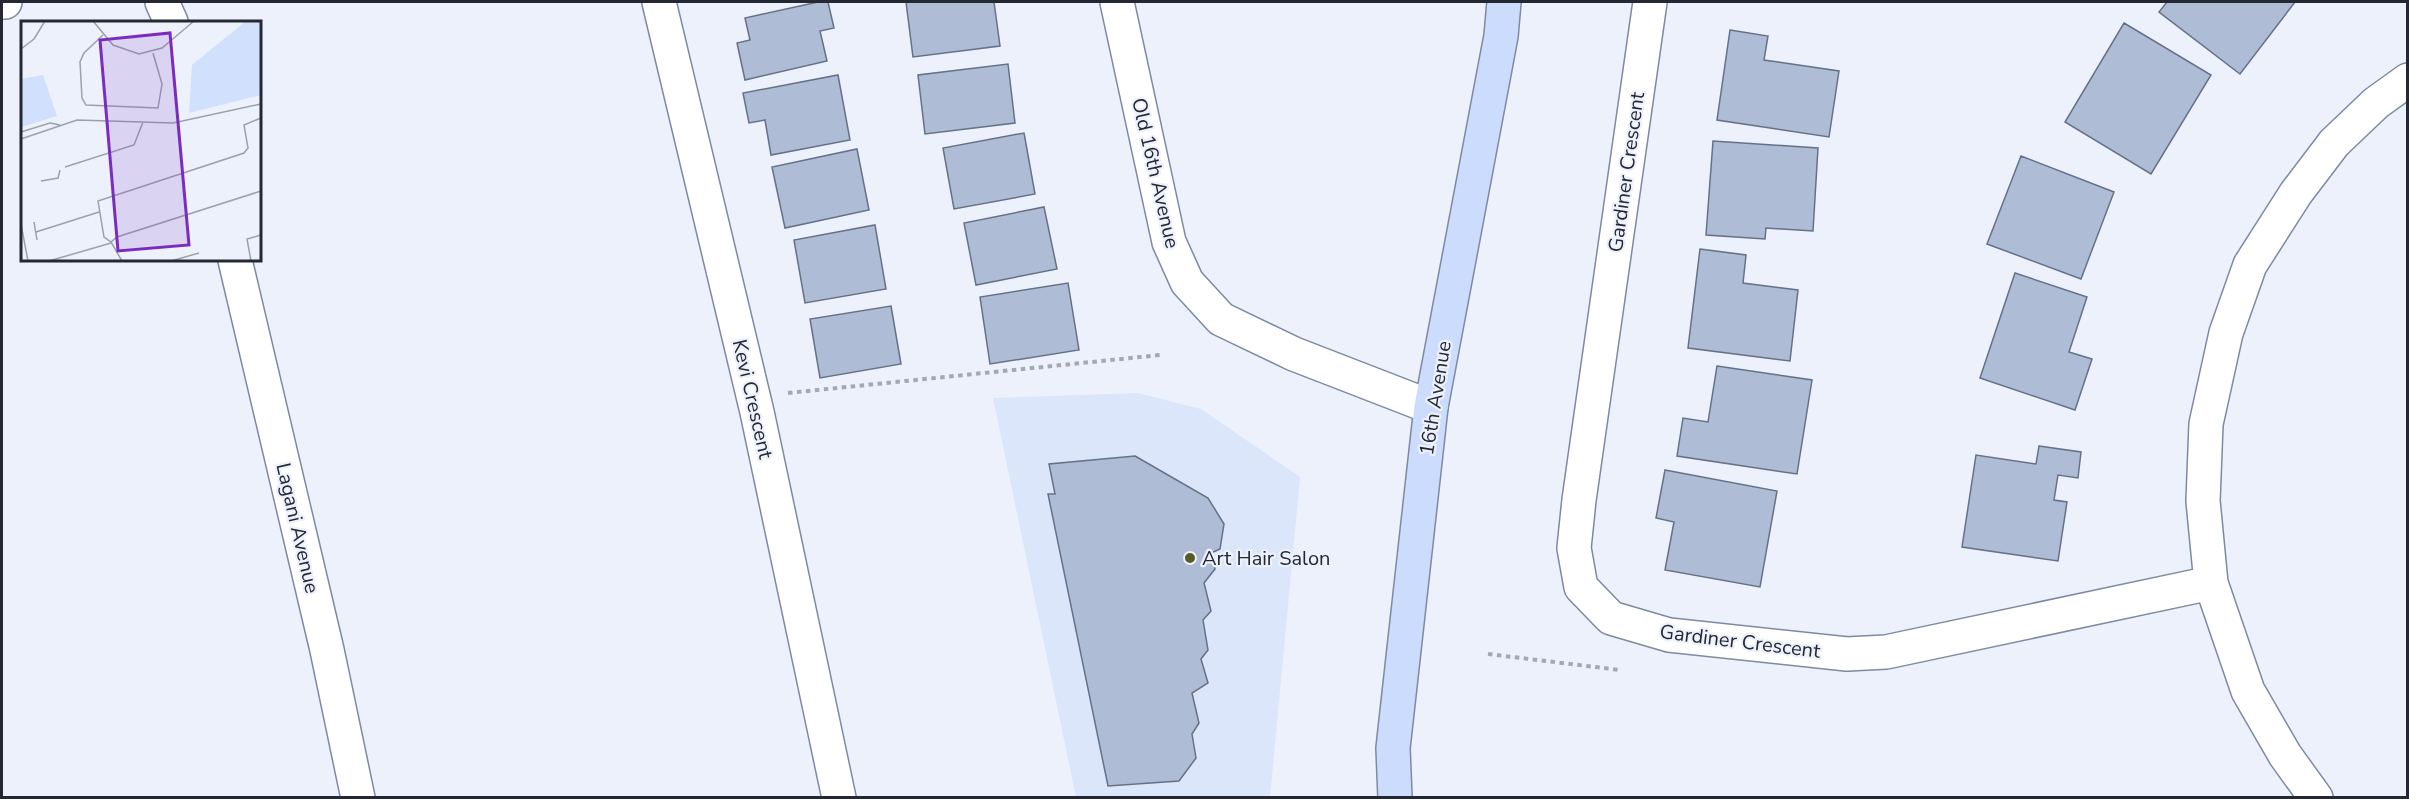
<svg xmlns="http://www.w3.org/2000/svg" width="2409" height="799" viewBox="0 0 2409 799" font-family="'Nunito Sans',sans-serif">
<rect width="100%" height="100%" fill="#ecf1fc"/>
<path fill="#dbe6fa" d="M1138,393L1201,409L1300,477L1270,797H1076L993,398Z"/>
<path fill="#aebcd5" stroke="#657188" stroke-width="1.5" d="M818,2H828L834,28L820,31L827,61L745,80L737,43L750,40L745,18Z
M906,2H994L1000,46L913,57Z
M2167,2H2295L2240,74L2159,12Z
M2124,23L2211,75L2151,174L2065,122Z
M1730,30L1768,36L1764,60L1839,71L1829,137L1717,120Z
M1008,64L1015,123L925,134L918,75Z
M838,75L850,140L771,155L765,120L749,123L743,93Z
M1024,133L1035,194L954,209L943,148Z
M1713,141L1818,148L1813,231L1766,228L1765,239L1706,235Z
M857,149L869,210L785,228L772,167Z
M2021,156L2114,192L2081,279L1987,244Z
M1044,207L1057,269L976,285L964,223Z
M875,225L886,289L805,303L794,240Z
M1700,249L1746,255L1743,283L1798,290L1790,361L1688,348Z
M2015,273L2087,297L2069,352L2092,359L2075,410L1980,378Z
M1068,283L1079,350L990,364L980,297Z
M891,306L901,364L820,378L810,319Z
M1717,366L1812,380L1797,474L1677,456L1683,418L1708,422Z
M2039,446L2081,452L2078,478L2058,475L2054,500L2067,502L2058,561L1962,547L1976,455L2036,464Z
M1135,456L1208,498L1224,524L1220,549L1211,553L1215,569L1204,583L1211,611L1203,620L1208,650L1201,659L1208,683L1192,693L1199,723L1192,734L1196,758L1179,781L1108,786L1048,494H1055L1049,464Z
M1665,470L1777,491L1760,587L1665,570L1674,522L1656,518Z"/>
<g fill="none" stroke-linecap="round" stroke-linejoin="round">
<defs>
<path id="street" d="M2,2H5
M162,2L171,22
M659,2L757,412L839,798
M1117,2L1169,242L1187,282L1221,319L1294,354L1431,407
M1650,2L1579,500L1574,548L1581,587L1611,618L1669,635L1847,654L1886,652L2211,583
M235,260L327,650L358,798
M2316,798L2285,755L2248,691L2211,583L2203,501L2206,424L2226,333L2250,265L2296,193L2334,143L2376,103L2408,80"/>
<path id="secondary" d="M1395,798L1393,748L1431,407L1501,36L1504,2"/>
</defs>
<use href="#street" stroke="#7d8aa2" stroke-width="36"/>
<use href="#secondary" stroke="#7d8aa2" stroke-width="36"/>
<path stroke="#a3a8b3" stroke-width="4" stroke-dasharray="4.5 4.5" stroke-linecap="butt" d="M788,393L1160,355
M1488,654L1620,670"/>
<use href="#street" stroke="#fff" stroke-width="33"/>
<use href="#secondary" stroke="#ccdcfc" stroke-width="33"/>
</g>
<circle fill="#575b28" stroke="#ecf1fc" stroke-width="2" cx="1190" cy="558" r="6"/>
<g text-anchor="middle" stroke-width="4.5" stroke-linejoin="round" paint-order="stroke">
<g font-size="20" fill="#232832" stroke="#ecf1fc">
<text transform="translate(1626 172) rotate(-82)" y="7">Gardiner Crescent</text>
<text transform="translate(1156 173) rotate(77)" y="7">Old 16th Avenue</text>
<text transform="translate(1435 398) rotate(-81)" y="7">16th Avenue</text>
<text transform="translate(753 399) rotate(77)" y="7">Kevi Crescent</text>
<text transform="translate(298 528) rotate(77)" y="7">Lagani Avenue</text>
<text transform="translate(1740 641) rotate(7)" y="7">Gardiner Crescent</text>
</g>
<g font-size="20" fill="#232832" stroke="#ecf1fc" text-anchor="start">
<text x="1202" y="565">Art Hair Salon</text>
</g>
</g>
<g transform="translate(21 21)">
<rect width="240" height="240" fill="#ecf1fc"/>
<path d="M225,0H240V74L168,92L171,44ZM22,54L36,95L0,106V58Z" fill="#d1e0fd"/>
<path fill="none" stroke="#9ca1ab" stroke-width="1.5" d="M72,0L92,24L118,33L141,27L173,0M82,14L63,32L59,41L61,77L65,84L137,87L141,63L132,32M0,28L13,18L24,0M0,111L29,102L39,104M0,118L56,99L152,102L240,83M44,146L113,124L122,101M20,160L37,157L39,149M13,201L16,219M0,203L7,240M15,211L78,191M90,221L83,216L77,180L223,132L227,127L223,104L240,97M28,240L90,222M101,240L90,221L96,216L240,170M150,240L178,232M230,240L226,218L240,214"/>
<path fill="#7b2cbf" fill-opacity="0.15" stroke="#7b2cbf" stroke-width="3" d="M149,12L168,224L97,230L79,19Z"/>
<rect width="240" height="240" fill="none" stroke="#232832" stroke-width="3"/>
</g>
<rect width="2409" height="799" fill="none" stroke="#232832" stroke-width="6"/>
</svg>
